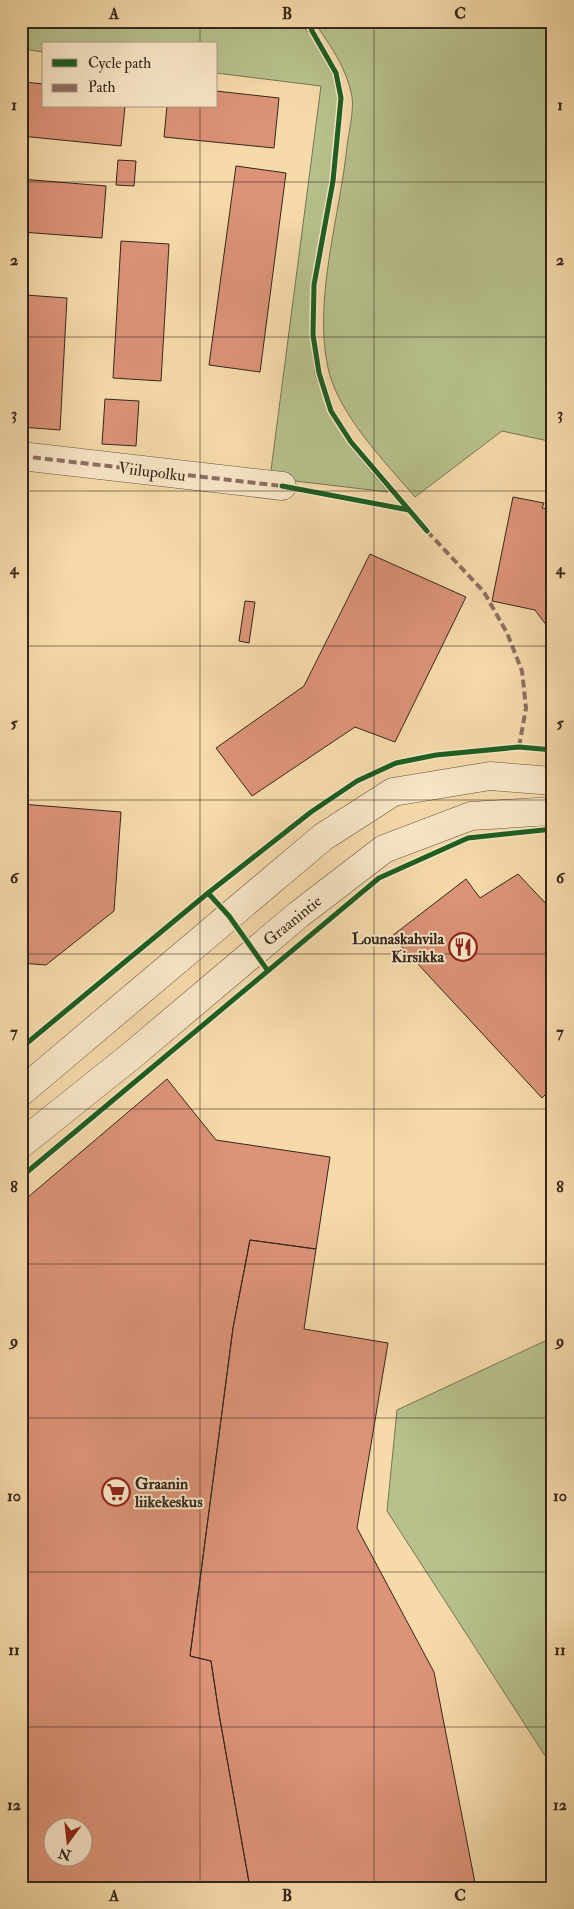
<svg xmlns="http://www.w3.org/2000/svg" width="574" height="1909" viewBox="0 0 574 1909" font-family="'IM FELL Double Pica',serif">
<rect width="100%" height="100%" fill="#f6daaa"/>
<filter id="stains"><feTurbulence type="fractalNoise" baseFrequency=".004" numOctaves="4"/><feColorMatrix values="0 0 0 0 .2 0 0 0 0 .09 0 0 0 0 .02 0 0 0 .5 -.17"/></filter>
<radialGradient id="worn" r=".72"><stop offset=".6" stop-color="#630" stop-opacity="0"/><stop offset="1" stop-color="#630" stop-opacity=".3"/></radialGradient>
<path fill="#b7c18c" stroke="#767454" d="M33,21H290L302,26L310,34L333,75L338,99L330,180L311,284V335L315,374L329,411L348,444L388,492L270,478L321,86L216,73V44H44V52L21,49V24Z
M316,21H553V442L502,431L415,497C385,462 338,414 328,368C313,299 340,216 347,146C349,132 354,110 352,97C347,69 332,48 317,26Z
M547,1340L553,1341V1768L387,1511L397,1410Z"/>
<path fill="#dc9378" stroke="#34271d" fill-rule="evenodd" d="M24,82L44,84V106H125L121,146L21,136Z
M216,91L279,98L274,148L164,137L167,106H216Z
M118,160L136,161L134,186L116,185Z
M236,166L286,173L260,372L209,365Z
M21,179L106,186L102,238L21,232Z
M121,241L169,244L161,381L113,378Z
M25,295L67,298L60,430L21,427V358Z
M105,399L139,401L136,446L102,444Z
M513,497L544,503L542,508L553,510V634L535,610L492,601Z
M370,554L466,597L395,742L355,727L252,796L216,748L304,686Z
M245,601L255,602L249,643L239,641Z
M21,804L121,812L114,911L46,965L21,963Z
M518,874L553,911V1087L542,1098L392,936L466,879L480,898Z
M167,1079L216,1140L330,1157L316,1249L250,1240L233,1328L190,1656L211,1661L219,1714L250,1888H21V1203ZM52,1826H82V1856H52Z
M250,1240L316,1249L304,1329L388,1343L357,1528L434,1672L476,1888H250L219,1714L211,1661L190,1656L233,1328Z"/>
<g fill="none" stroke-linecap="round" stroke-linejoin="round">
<defs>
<path id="minor" d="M21,456L282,486
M21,1092L323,837L393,792L490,776L553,781
M21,1144L131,1056L298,915L384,849L471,816L553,811"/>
</defs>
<use href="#minor" stroke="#645440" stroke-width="29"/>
<use href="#minor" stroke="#f9e7c8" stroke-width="28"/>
<path stroke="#8d6e63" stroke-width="4" stroke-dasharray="8 4" stroke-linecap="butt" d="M21,456L282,486
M427,531L484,592L507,633L522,671L526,708L519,747"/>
<defs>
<path id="cycleway" d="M309,21L312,31L336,73L341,98L333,181L314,285L313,335L319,373L331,411L351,442L427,531
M282,486L409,510
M208,893L229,916L268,971
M21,1048L208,893L311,812L357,781L396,763L436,755L519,747L553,750
M21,1177L379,878L468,838L553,829"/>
</defs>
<use href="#cycleway" stroke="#f9e7c8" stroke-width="8"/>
<use href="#cycleway" stroke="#1b5e20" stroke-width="5"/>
</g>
<path fill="none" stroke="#34271d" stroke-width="1" stroke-opacity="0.55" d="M200,21V44M374,21V1888M200,106V1888M21,182H553M21,337H553M21,491H553M21,646H553M21,800H553M21,954H553M21,1109H553M21,1264H553M21,1418H553M21,1572H553M21,1727H553"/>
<defs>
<symbol id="restaurant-ring" viewBox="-11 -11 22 22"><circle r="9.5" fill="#f9e7c8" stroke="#8f2418" stroke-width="1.5"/><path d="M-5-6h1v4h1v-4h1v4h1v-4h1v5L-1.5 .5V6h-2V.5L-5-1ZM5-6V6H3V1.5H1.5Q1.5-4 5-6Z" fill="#8f2418"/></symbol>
<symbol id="supermarket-ring" viewBox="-11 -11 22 22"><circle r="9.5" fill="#f9e7c8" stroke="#8f2418" stroke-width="1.5"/><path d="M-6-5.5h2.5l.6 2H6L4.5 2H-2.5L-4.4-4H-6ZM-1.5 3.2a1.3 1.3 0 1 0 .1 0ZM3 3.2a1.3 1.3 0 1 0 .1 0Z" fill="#8f2418"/></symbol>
</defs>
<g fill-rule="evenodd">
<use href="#restaurant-ring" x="447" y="931" width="32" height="32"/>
<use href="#supermarket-ring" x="100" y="1476" width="32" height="32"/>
</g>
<g text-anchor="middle" stroke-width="4" stroke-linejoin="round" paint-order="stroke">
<g font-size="16" fill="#34271d" stroke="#f9e7c8">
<text transform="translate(152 471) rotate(7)" y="6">Viilupolku</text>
<text transform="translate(292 920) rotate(-39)" y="6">Graanintie</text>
</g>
<g font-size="16" font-weight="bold" fill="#34271d" stroke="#f9e7c8" text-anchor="end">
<text x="444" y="944">Lounaskahvila<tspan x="444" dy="18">Kirsikka</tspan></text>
<text x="135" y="1489" text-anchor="start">Graanin<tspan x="135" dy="18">liikekeskus</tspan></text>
</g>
</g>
<rect width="574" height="1909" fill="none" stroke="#f6daaa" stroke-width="55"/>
<rect x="42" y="42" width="175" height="65" fill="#f9e7c8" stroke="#aa9a84"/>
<rect x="52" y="59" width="25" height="8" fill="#1b5e20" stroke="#aa9a84"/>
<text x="88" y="68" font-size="15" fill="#34271d">Cycle path</text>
<rect x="52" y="84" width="25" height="8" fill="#8d6e63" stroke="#aa9a84"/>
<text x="88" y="92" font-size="15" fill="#34271d">Path</text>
<g transform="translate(68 1842) rotate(195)"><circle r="24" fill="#f9e7c8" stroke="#aa9a84"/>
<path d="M0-4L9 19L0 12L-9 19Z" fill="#8f2418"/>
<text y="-8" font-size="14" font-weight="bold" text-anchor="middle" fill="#34271d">N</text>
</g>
<rect x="28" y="28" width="518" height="1854" fill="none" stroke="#34271d" stroke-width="2"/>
<g font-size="16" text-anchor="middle" font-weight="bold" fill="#34271d">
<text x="114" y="19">A</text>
<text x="287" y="19">B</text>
<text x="460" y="19">C</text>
<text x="14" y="110">1</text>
<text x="560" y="110">1</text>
<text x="14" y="265">2</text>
<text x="560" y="265">2</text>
<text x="14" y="419">3</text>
<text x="560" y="419">3</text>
<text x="14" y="574">4</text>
<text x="560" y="574">4</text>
<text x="14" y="728">5</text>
<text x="560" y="728">5</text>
<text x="14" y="883">6</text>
<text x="560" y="883">6</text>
<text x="14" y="1037">7</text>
<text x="560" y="1037">7</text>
<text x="14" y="1192">8</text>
<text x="560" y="1192">8</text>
<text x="14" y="1346">9</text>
<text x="560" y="1346">9</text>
<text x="14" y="1501">10</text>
<text x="560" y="1501">10</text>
<text x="14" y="1655">11</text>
<text x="560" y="1655">11</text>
<text x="14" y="1810">12</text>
<text x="560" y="1810">12</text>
<text x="114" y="1901">A</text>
<text x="287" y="1901">B</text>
<text x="460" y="1901">C</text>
</g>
<rect width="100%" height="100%" filter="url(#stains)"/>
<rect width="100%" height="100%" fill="url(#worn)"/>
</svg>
